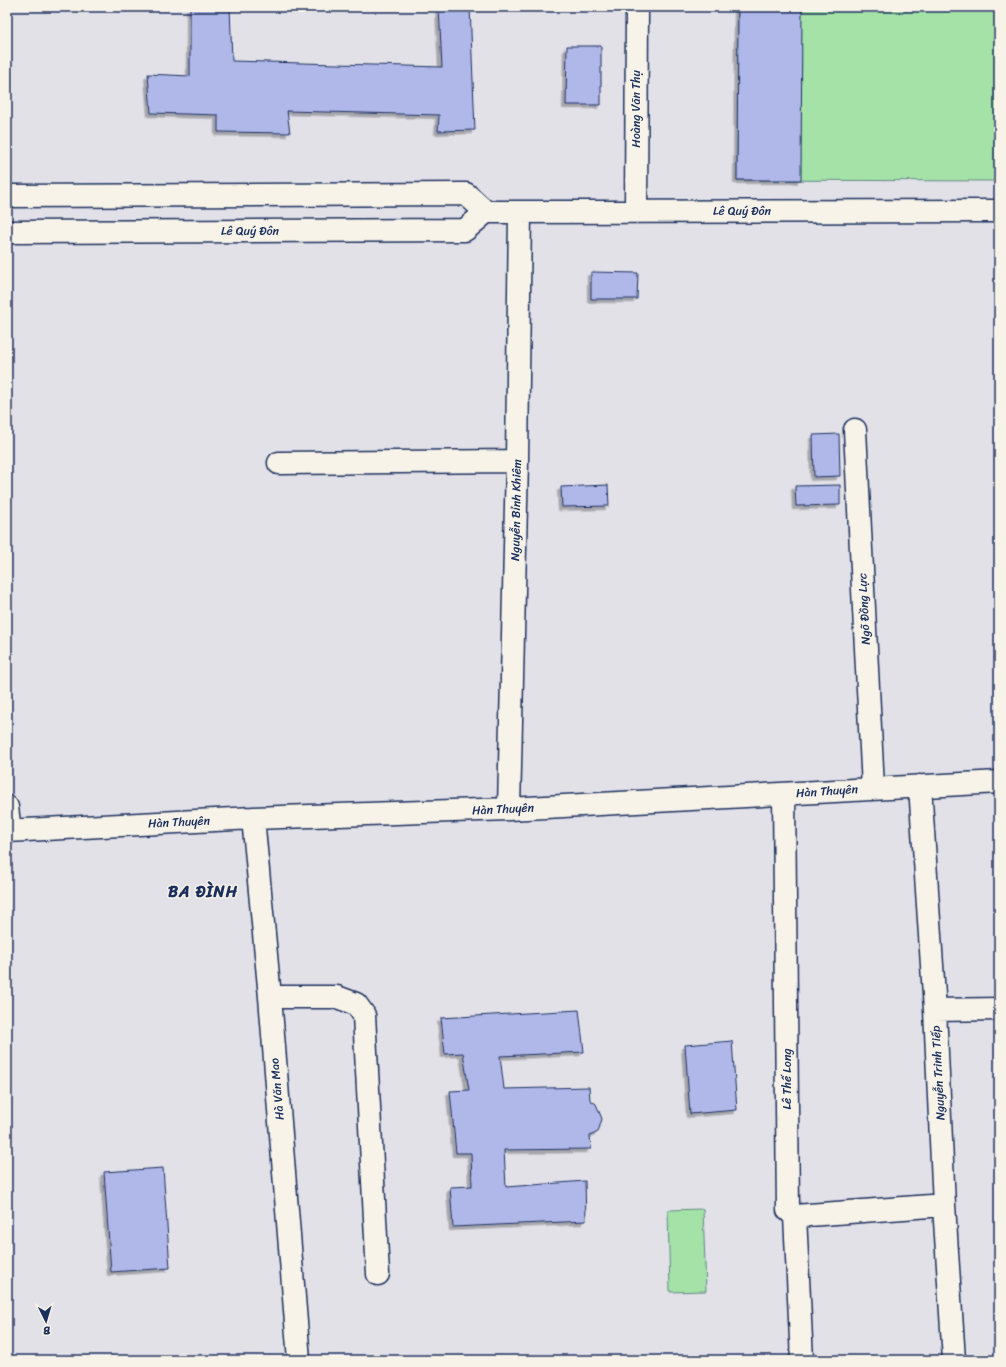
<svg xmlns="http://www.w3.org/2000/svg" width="1006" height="1367" viewBox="0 0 1006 1367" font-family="Sriracha,sans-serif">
<defs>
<filter id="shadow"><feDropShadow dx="-3.5" dy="3.5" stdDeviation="0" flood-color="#0004"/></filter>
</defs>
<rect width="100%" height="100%" fill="#e2e1e8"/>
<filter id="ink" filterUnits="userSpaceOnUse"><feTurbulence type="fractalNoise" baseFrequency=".025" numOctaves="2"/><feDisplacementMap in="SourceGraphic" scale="8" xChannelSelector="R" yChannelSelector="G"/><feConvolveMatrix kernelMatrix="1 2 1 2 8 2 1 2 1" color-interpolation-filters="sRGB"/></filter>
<g filter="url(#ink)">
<path fill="#a5e2a8" stroke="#608883" d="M738,7H999V181L737,180Z
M703,1209L706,1291L670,1292L668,1210Z"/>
<path fill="#b0b8e9" stroke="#1b2f5e" filter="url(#shadow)" d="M190,7H230L232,61L442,67L439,7H470L475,130L438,131L439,115L287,111L290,133L218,132V115L151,113L148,74L190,76Z
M738,7H802L801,180H737Z
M567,46H601V105H566Z
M591,272L638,273L637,299H591Z
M839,434L840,476L814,477L813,435Z
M608,485L609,506L562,507L561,487Z
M840,485V505L796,506L795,486Z
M579,1010L584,1052L500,1056L504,1089L589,1087L590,1100L596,1104L602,1119L598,1132L590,1136L591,1149L504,1150L506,1187L585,1181L586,1221L453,1227L450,1187L472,1186L471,1153H456L450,1091L469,1090L463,1053L445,1054L441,1018Z
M732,1041L737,1110L690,1114L685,1045Z
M163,1168L170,1268L111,1272L104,1172Z"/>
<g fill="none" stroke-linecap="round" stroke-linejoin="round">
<defs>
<path id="minor" d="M7,196L466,194L486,212L999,211
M636,211L637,7
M7,232L465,230L486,212
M855,430L873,788
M279,463L517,461
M920,786L935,1010L944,1205L954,1360
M784,794L788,1210L795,1216L802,1360
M7,807L10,831
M509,809L517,461L520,212
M253,818L270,997L299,1360
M7,831L253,818L509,809L999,782
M270,997H337L356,1004L364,1015L378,1274
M935,1010L999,1009
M795,1216L944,1205"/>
</defs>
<use href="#minor" stroke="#1b2f5e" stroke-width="25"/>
<use href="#minor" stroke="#f7f3e8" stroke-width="22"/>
</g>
</g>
<g text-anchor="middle" stroke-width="3" stroke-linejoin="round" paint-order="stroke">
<g font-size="12" fill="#1b2f5e" stroke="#f7f3e8">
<text transform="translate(636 109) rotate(-90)" y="4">Hoàng Văn Thụ</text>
<text x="742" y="215">Lê Quý Đôn</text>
<text x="250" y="235">Lê Quý Đôn</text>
<text transform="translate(516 510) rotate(-89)" y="4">Nguyễn Bỉnh Khiêm</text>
<text transform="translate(864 609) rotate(-93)" y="4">Ngõ Đồng Lực</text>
<text transform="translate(827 791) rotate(-4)" y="4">Hàn Thuyên</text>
<text transform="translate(503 809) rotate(-3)" y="4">Hàn Thuyên</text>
<text transform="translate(179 822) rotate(-3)" y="4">Hàn Thuyên</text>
<text transform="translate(938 1073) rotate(-93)" y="4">Nguyễn Trinh Tiếp</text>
<text transform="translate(787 1079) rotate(-90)" y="4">Lê Thế Long</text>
<text transform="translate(277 1089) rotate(-95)" y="4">Hà Văn Mao</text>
</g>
<g font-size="16" font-weight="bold" letter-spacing="1" fill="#1b2f5e" stroke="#f7f3e8">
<text x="203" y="897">BA ĐÌNH</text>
</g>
</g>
<rect width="1006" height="1367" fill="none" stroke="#f7f3e8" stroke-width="24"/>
<rect x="12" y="12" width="982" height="1343" fill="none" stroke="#1b2f5e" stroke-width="1.5" filter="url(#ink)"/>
<g transform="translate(46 1321) rotate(175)" stroke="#f7f3e8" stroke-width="3" paint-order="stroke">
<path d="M0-3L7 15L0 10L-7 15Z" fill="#1b2f5e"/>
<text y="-6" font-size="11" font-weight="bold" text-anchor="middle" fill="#1b2f5e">B</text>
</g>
</svg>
